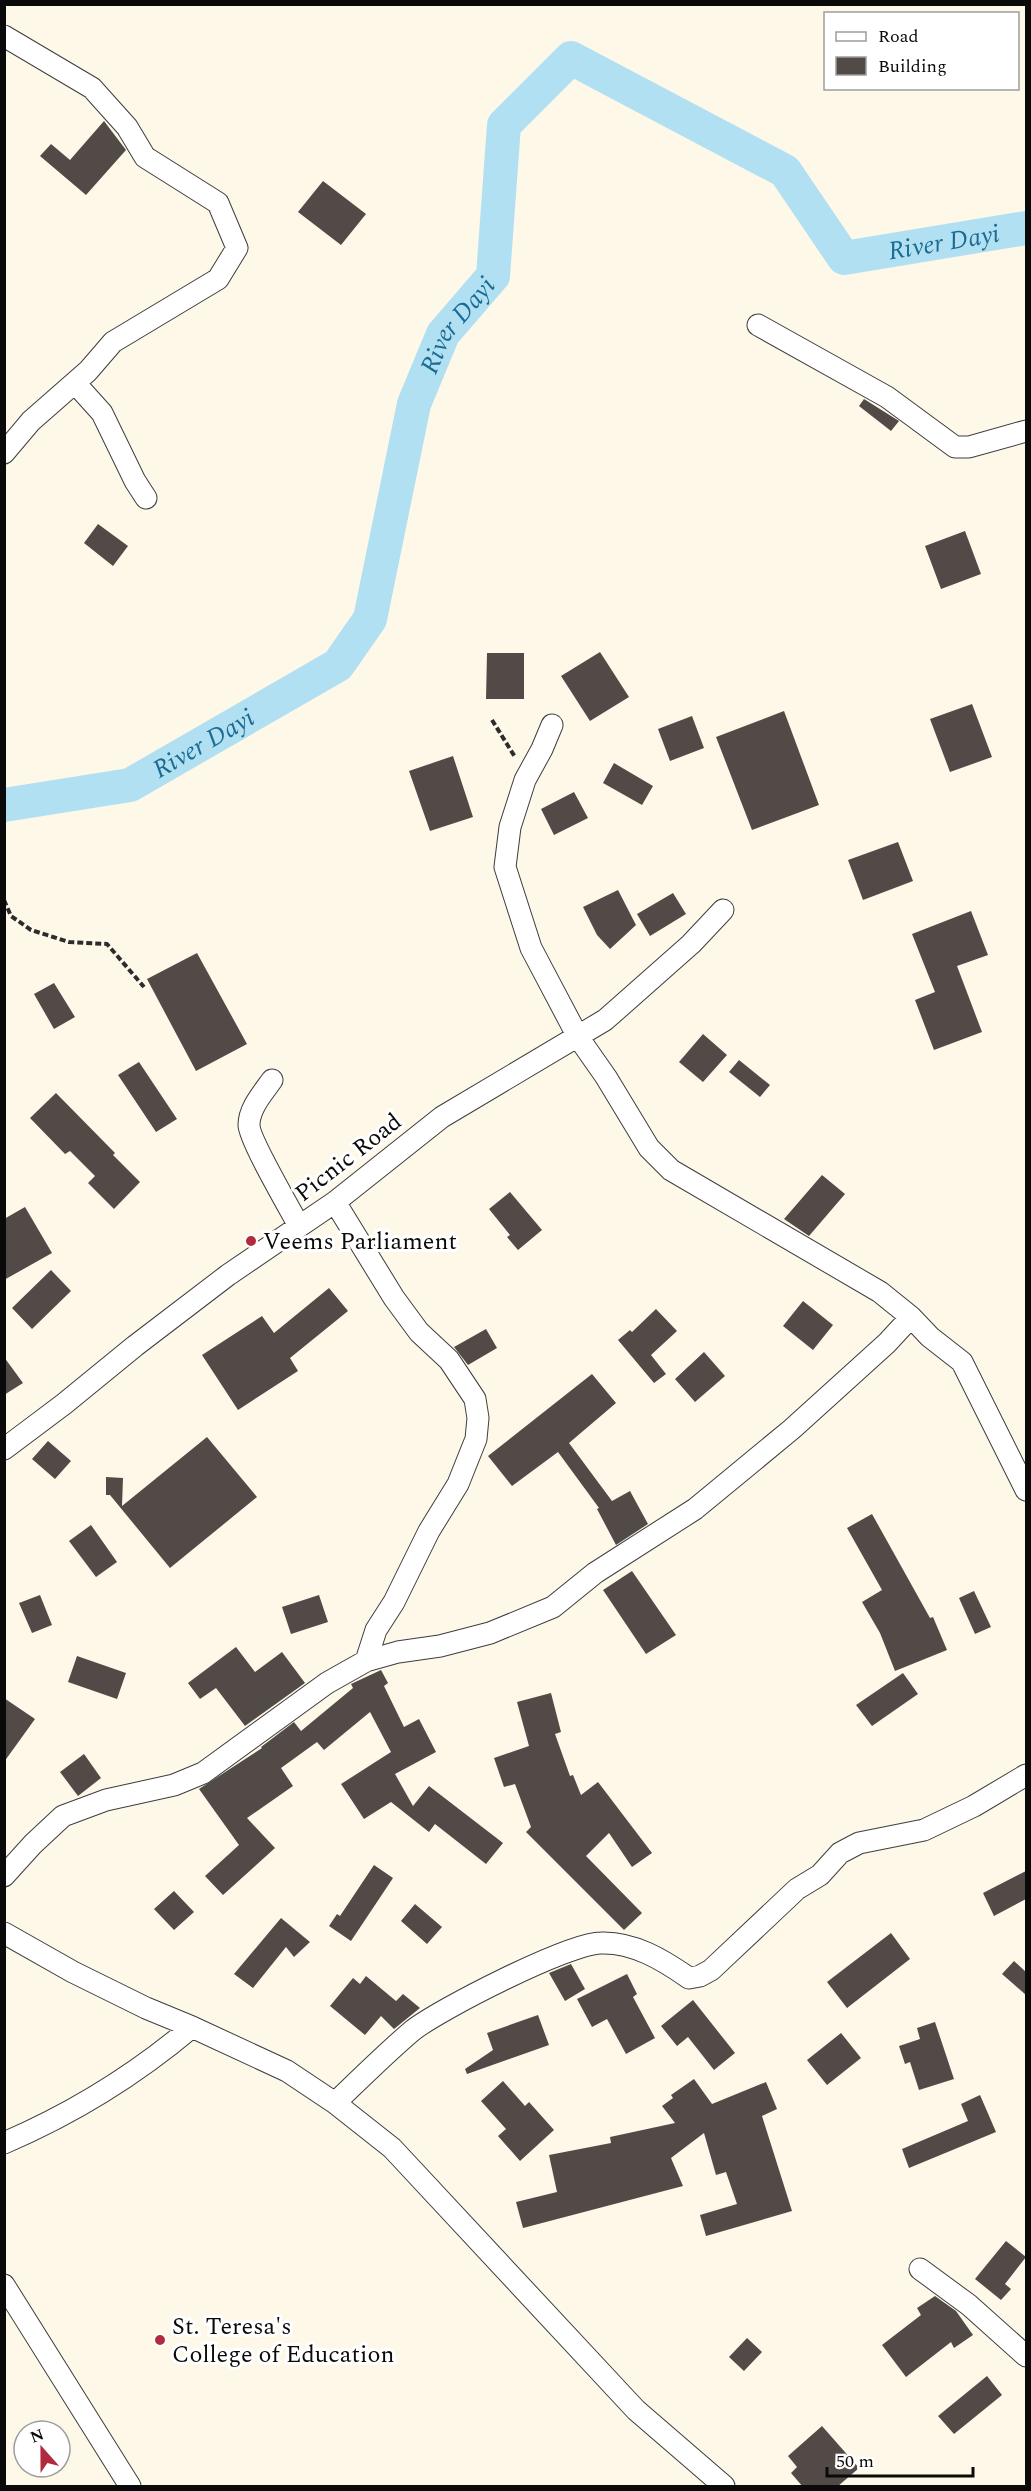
<svg xmlns="http://www.w3.org/2000/svg" width="1031" height="2491" viewBox="0 0 1031 2491" font-family="Spectral,serif">
<rect width="100%" height="100%" fill="#fef8e9"/>
<g fill="none" stroke-linecap="round" stroke-linejoin="round">
<path stroke="#b0e0f2" stroke-width="34" id="s1" d="M4,805L130,785L338,665L370,619L414,404L443,334L493,276L504,125L571,58L785,171L844,258L1026,228"/>
</g>
<path fill="#524a47" d="M104,121L126,150L86,195L40,156L51,144L70,160Z
M323,181L366,214L341,245L298,212Z
M864,399L899,421L891,431L859,406Z
M98,524L128,546L113,566L84,543Z
M965,531L981,574L941,589L925,546Z
M600,652L629,697L590,721L561,676Z
M487,653H524V699H486Z
M972,704L992,757L950,772L930,719Z
M784,711L819,805L752,830L716,737Z
M692,716L704,748L670,761L658,729Z
M453,756L473,817L430,831L409,771Z
M614,763L653,786L642,805L603,783Z
M574,792L588,818L554,835L541,809Z
M898,842L913,881L863,900L848,860Z
M618,890L636,925L610,949L597,935L583,907Z
M673,893L686,914L650,936L637,914Z
M971,911L988,955L957,966L982,1032L934,1050L915,1000L935,992L912,934Z
M197,953L247,1044L196,1071L147,979Z
M54,983L75,1017L54,1029L34,994Z
M703,1034L727,1055L703,1082L679,1062Z
M739,1060L770,1085L760,1097L729,1072Z
M139,1062L177,1119L156,1132L118,1075Z
M56,1093L115,1153L113,1155L140,1182L114,1209L88,1183L95,1176L70,1151L65,1154L30,1118Z
M822,1175L845,1194L809,1236L784,1219Z
M510,1192L542,1230L518,1250L507,1237L510,1235L489,1209Z
M25,1207L52,1253L4,1280V1219Z
M51,1270L71,1291L32,1329L12,1308Z
M329,1288L348,1311L290,1358L298,1371L238,1410L202,1355L262,1316L274,1333Z
M803,1301L833,1325L813,1350L783,1326Z
M656,1309L677,1331L651,1355L666,1374L654,1383L618,1340L630,1330L632,1332Z
M486,1329L497,1348L468,1365L454,1347Z
M704,1352L725,1376L695,1402L675,1379Z
M4,1357L23,1383L4,1395Z
M592,1374L616,1403L569,1443L612,1501L630,1491L648,1524L616,1545L597,1509L599,1508L558,1452L512,1486L488,1456Z
M207,1437L257,1497L170,1568L110,1495H106V1477L123,1478L122,1506Z
M48,1441L71,1461L55,1479L32,1459Z
M872,1514L930,1618L933,1617L947,1650L895,1671L880,1633L862,1602L882,1590L847,1528Z
M91,1525L117,1562L96,1577L69,1541Z
M632,1571L676,1635L646,1654L603,1590Z
M974,1591L991,1627L975,1634L959,1598Z
M40,1595L52,1625L32,1633L19,1603Z
M319,1595L328,1622L291,1634L282,1607Z
M236,1647L255,1672L282,1652L305,1683L245,1726L216,1688L200,1699L188,1683Z
M77,1656L126,1673L117,1699L68,1682Z
M381,1670L388,1683L384,1686L404,1727L419,1719L436,1752L395,1774L413,1806L429,1786L503,1843L486,1864L435,1824L429,1832L391,1802L364,1819L341,1784L391,1752L370,1712L324,1750L317,1742L281,1768L293,1786L247,1818L275,1848L223,1895L205,1876L239,1845L199,1789L262,1748L261,1747L294,1722L301,1731L353,1688L351,1684Z
M903,1673L918,1694L872,1726L856,1705Z
M551,1693L561,1732L555,1734L570,1776L573,1775L581,1795L598,1782L652,1853L632,1867L609,1833L586,1856L642,1913L624,1930L526,1832L531,1827L515,1784L504,1787L494,1758L529,1746L517,1702Z
M4,1698L35,1719L4,1762Z
M84,1754L101,1778L78,1796L60,1772Z
M374,1865L393,1878L351,1941L329,1926L337,1914L340,1916Z
M1026,1871V1899L994,1916L983,1893Z
M174,1891L194,1912L174,1930L154,1909Z
M415,1904L442,1927L427,1944L401,1921Z
M281,1918L310,1942L294,1957L286,1947L253,1988L234,1974Z
M891,1933L910,1959L847,2008L827,1982Z
M1014,1961L1026,1972V1995L1002,1974Z
M571,1964L585,1989L565,2001L549,1973Z
M627,1974L637,1994L633,1997L655,2038L626,2054L607,2019L592,2027L577,1999Z
M366,1976L396,2001L403,1994L420,2008L394,2029L381,2016L365,2035L330,2006L353,1978L360,1984Z
M693,2000L735,2053L714,2070L688,2037L677,2046L661,2026Z
M538,2015L549,2045L467,2074L465,2069L493,2050L487,2033Z
M935,2022L954,2079L919,2090L910,2062L905,2064L899,2046L920,2039L917,2028Z
M841,2033L861,2058L827,2085L807,2060Z
M694,2079L712,2104L766,2082L777,2109L762,2116L792,2211L706,2236L700,2215L737,2204L726,2172L716,2175L704,2133L671,2158L683,2186L523,2228L516,2202L557,2192L549,2155L611,2143L610,2137L675,2123L662,2106L673,2098L671,2095Z
M503,2081L525,2106L529,2102L554,2130L520,2161L498,2136L506,2129L481,2101Z
M980,2095L996,2132L909,2168L902,2149L968,2121L961,2104Z
M1006,2241L1026,2257L1005,2284L1011,2289L1001,2300L975,2279Z
M935,2296L956,2311L973,2335L954,2348L951,2342L906,2377L882,2345L921,2315L917,2308Z
M747,2338L762,2352L744,2371L729,2357Z
M987,2376L1002,2395L954,2434L938,2416Z
M822,2426L859,2468L837,2487H803L791,2473L797,2467L788,2456Z"/>
<g fill="none" stroke-linecap="round" stroke-linejoin="round">
<defs>
<path id="minor" d="M4,36L92,88L127,127L145,157L218,203L237,248L218,279L113,342L88,371L31,421L4,453
M758,325L887,397L955,447H969L1026,431
M75,383L102,413L135,481L146,498
M552,725L542,749L525,780L510,827L505,867L531,948L578,1037L606,1077L649,1148L671,1170L880,1292L911,1317L930,1337L962,1362L1026,1490
M272,1080C263,1093 249,1108 249,1125C249,1139 290,1209 299,1226
M335,1202L394,1298L419,1332L449,1360L475,1399L478,1418L476,1439L458,1484L429,1531L394,1602L376,1630L366,1661
M4,1449L64,1404L135,1346L228,1275L335,1202L442,1117L605,1020L691,944L723,910
M4,1876L33,1844L63,1816L106,1800L174,1785L203,1773L327,1683L366,1661L398,1652L440,1646L490,1633L553,1607L595,1573L695,1509L792,1429L887,1343L911,1317
M4,1933L73,1972L146,2008L192,2027L287,2071L335,2103L392,2148L636,2410L724,2486
M335,2103C360,2079 385,2054 412,2031C438,2010 569,1943 601,1943C634,1942 663,1960 689,1978L700,1976L711,1970L797,1889L820,1875L840,1853L859,1843L924,1830L974,1806L1026,1775
M4,2143C74,2113 134,2076 192,2027
M920,2269L969,2305L1026,2356
M4,2285L130,2486"/>
</defs>
<use href="#minor" stroke="#3d3d3d" stroke-width="23"/>
<path stroke="#2c2c2c" stroke-width="4" stroke-dasharray="6 3" stroke-linecap="butt" d="M492,720L515,757
M4,900L11,916L31,930L69,942L107,944L144,987"/>
<use href="#minor" stroke="#fff" stroke-width="21"/>
</g>
<g fill="#b12b3f" stroke="#fff" stroke-width="2">
<circle cx="251" cy="1241" r="6"/>
<circle cx="160" cy="2340" r="6"/>
</g>
<g text-anchor="middle" stroke-width="6" stroke-linejoin="round" paint-order="stroke">
<g font-size="24" fill="#0a0a0a" stroke="#fff">
<text transform="translate(348 1157) rotate(-38)" y="8">Picnic Road</text>
</g>
<g font-size="24" fill="#0a0a0a" stroke="#fff" text-anchor="start">
<text x="263" y="1249">Veems Parliament</text>
<text x="172" y="2334">St. Teresa's<tspan x="172" dy="28">College of Education</tspan></text>
</g>
<g font-size="26" font-style="italic" fill="#1c6b93" stroke="#fff">
<text dy="9" stroke="none"><textPath href="#s1" startOffset="1490">River Dayi</textPath></text>
<text dy="9" stroke="none"><textPath href="#s1" startOffset="734">River Dayi</textPath></text>
<text dy="9" stroke="none"><textPath href="#s1" startOffset="212">River Dayi</textPath></text>
</g>
</g>
<rect width="1031" height="2491" fill="none" stroke="#0a0a0a" stroke-width="12"/>
<rect x="824" y="12" width="195" height="78" fill="#ffffff" stroke="#9d9d9d" stroke-width="1.5"/>
<rect x="836" y="32" width="30" height="9" fill="#ffffff" stroke="#9d9d9d" stroke-width="1.5"/>
<text x="878" y="42" font-size="18" fill="#0a0a0a">Road</text>
<rect x="836" y="57" width="30" height="18" fill="#524a47" stroke="#9d9d9d" stroke-width="1.5"/>
<text x="878" y="72" font-size="18" fill="#0a0a0a">Building</text>
<g transform="translate(42 2449) rotate(339)"><circle r="28" fill="#ffffff" stroke="#9d9d9d" stroke-width="1.5"/>
<path d="M0-4.5L10 22L0 15L-10 22Z" fill="#b12b3f"/>
<text y="-9" font-size="16" font-weight="bold" text-anchor="middle" fill="#0a0a0a">N</text>
</g>
<path d="M827 2467v9h146v-9" fill="none" stroke="#0a0a0a" stroke-width="3"/>
<text x="836" y="2467" font-size="18" fill="#0a0a0a" stroke="#ffffff" stroke-width="4.5" paint-order="stroke">50 m</text>
</svg>
